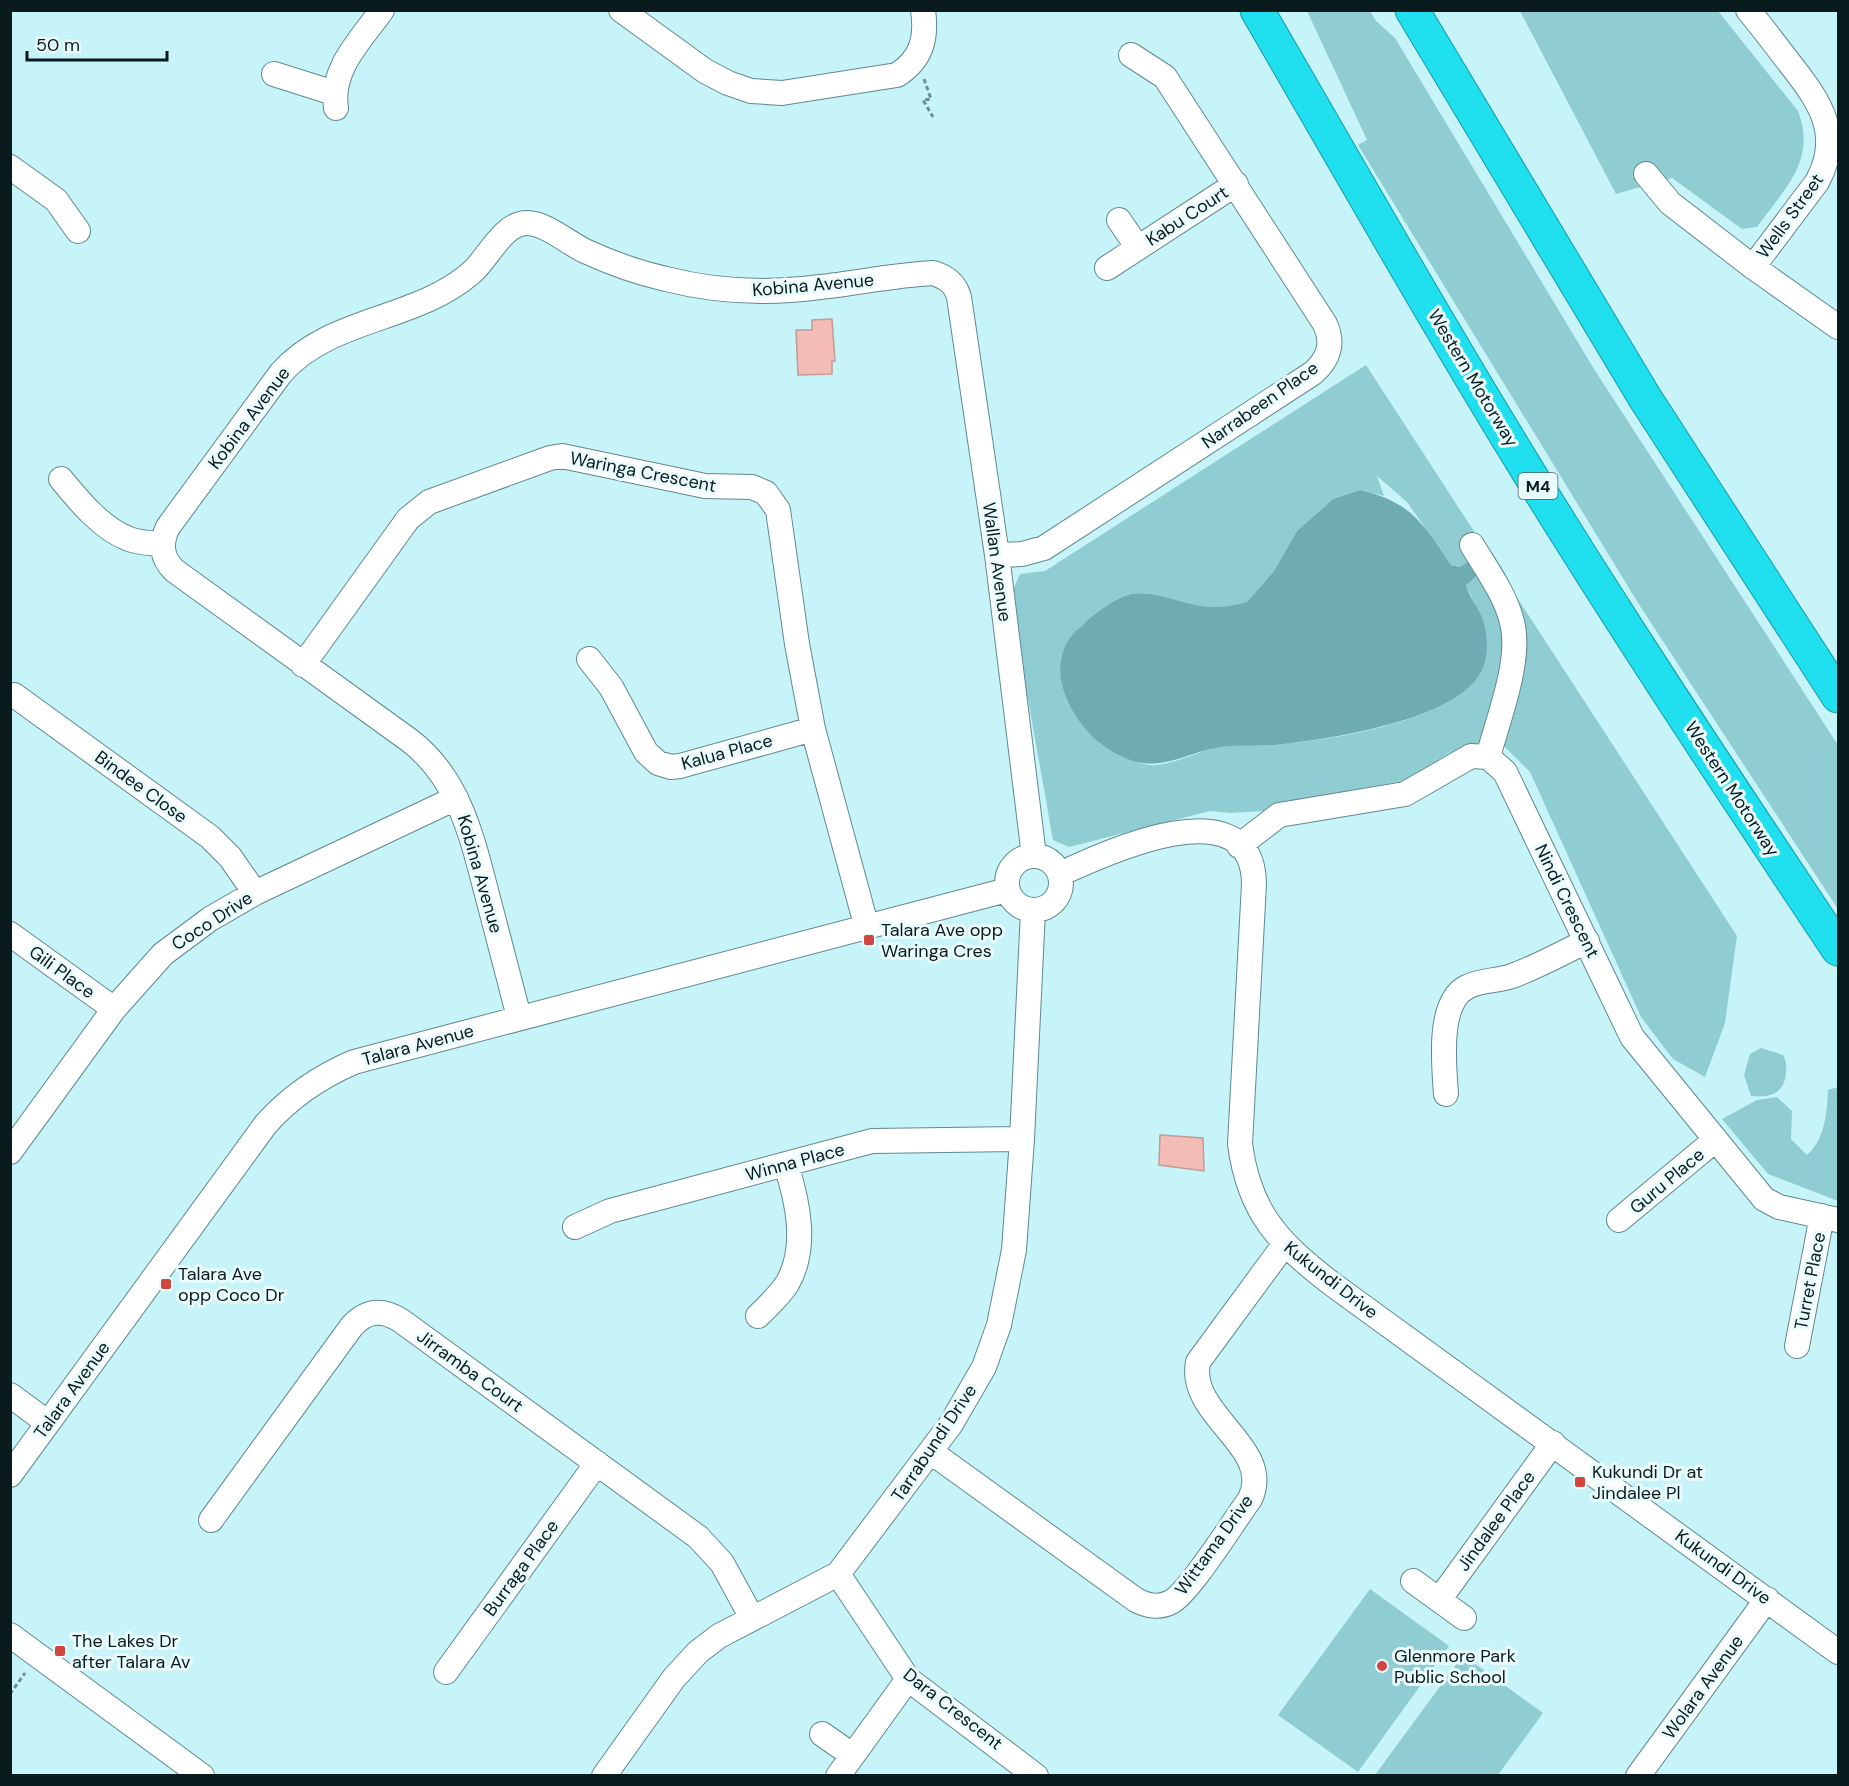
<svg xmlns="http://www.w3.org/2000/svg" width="1849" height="1786" viewBox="0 0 1849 1786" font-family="'DM Sans',sans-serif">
<rect width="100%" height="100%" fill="#c7f4f9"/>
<path fill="#8fcdd3" d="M1307,11H1370L1376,21L1395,38L1594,369L1838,745V909L1640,606L1358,145L1367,140Z
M1520,11H1718L1798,111C1817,161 1784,189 1757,227L1742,229L1672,178L1616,194Z
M1366,365L1737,936L1725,1023L1705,1077L1673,1059L1641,1017L1530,772L1500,742L1498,730C1506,701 1520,669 1520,639C1520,608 1491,567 1475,542L1468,546L1473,558L1460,567L1451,565L1407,502L1377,476L1384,496L1360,490L1333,499L1297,531L1274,571L1247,602C1237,604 1226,607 1216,607C1188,608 1159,589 1131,594C1115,597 1100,610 1089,620C1083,626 1074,632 1069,639C1066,643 1065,651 1064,656C1049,707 1100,751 1144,764C1163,770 1199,751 1218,747C1239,743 1261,747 1282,744C1338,739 1485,718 1487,646C1488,623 1476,606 1466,587L1468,581L1482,573C1512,617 1515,640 1501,691C1496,706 1493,722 1486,736L1478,743L1449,753L1403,781L1292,801L1264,811L1230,813L1210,811L1069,847L1053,840L1012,609L1013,590L1020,574L1045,571Z
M1761,1048L1783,1055C1786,1060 1787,1067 1786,1073C1784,1094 1770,1098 1751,1096L1744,1075L1750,1054Z
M1838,1087V1201L1768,1174L1722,1119L1757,1100L1777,1097L1792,1111L1791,1139L1807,1155C1825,1139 1827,1113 1828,1090Z
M1370,1589L1449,1646L1358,1772L1278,1715Z
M1463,1655L1543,1713L1498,1775H1375Z"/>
<path fill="#6eacb2" d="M1360,490C1412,502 1423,524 1451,565L1460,567L1473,558L1481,572L1466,585C1468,595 1476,604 1480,613C1488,629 1490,653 1482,670C1458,720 1334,738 1283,744C1262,747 1240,744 1220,747C1184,753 1160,774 1123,757C1083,740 1042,683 1069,639C1073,632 1083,626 1088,620C1100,610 1115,598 1131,594C1159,589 1188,608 1216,607C1226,607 1237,604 1247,602L1274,571L1297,531L1333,499Z"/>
<path fill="#f3bcb5" stroke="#c29b97" stroke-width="1.5" d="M832,319L835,361H832V374L798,375L796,330H812V320Z
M1160,1135L1203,1138L1204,1171L1159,1165Z"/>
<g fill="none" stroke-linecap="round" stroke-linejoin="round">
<defs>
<path id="minor" d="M621,10L705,71L728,83L751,91L782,93L897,75C922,59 927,38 923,10
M1748,10C1763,28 1777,47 1791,65C1820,102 1843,135 1817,182L1753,267
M274,74L334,93
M336,108C330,69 361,40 382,10
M10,167L56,200L78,231
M1646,174L1670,203L1753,267L1838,327
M1119,220L1138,248
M1107,268L1236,184
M61,479C79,501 102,529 129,539C139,543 151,543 162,544
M1472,545C1487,570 1505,594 1512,622C1522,660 1498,719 1488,757
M997,555L1022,554L1044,548L1313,373C1329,359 1334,343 1325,324L1165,77L1131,55
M589,659L611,687L646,752L658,763L671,767L680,766L813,729
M303,665L408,519L429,502L550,458L562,456L705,486L752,487L766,493L778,510L797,644L813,729L867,928
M14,695L210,837L230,857L255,893
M1239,846L1279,815L1405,794L1471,756L1488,757L1505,772L1632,1037L1764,1199L1779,1207L1838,1220
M1007 883a27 27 0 1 1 54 0a27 27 0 1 1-54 0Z
M1060,874C1105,853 1253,784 1254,884L1240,1144C1249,1213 1279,1243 1332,1284L1838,1652
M10,934L114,1009
M519,1017C509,979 499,940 489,902C473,842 461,779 409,740L175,571C161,558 160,543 168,527L281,373C330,317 416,321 471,273C488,259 503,222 528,223C547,224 568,243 585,251C611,263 639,273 666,279C717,292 768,294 820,287C857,283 895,275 933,273C946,277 955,283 959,297L997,555L1034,856
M1446,1094C1444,1065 1437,1002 1467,987C1480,980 1498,981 1512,976C1537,967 1562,953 1587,941
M10,1152L114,1009L163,954L210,919L255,893L456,798
M1619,1220L1714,1141
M575,1227L610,1211L872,1141L1022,1139
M758,1316C768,1306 779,1296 787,1284C808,1248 798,1202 786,1165
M1797,1346L1822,1216
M10,1395L48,1423
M931,1452L1136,1600C1147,1606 1160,1608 1171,1602C1190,1592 1235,1519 1250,1499C1275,1447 1187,1416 1198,1362L1284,1245
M10,1475L266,1124C291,1096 319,1077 354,1062L1007,890
M211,1520L352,1326C367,1310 382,1309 400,1320L698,1537L722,1563L752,1618
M838,1574L908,1679L1036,1776
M1413,1581L1464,1618
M1439,1600L1553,1443
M10,1635L202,1776
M446,1672L597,1463
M822,1734L852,1755
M604,1776L674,1678L698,1652L719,1636L838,1574L951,1424L984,1367L999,1325L1014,1250L1022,1139L1033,911
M838,1776L908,1679
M1638,1776L1767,1599"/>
<path id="highway" d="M1257,10C1362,191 1465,373 1577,550C1662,685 1750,817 1838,949
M1412,10L1645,398L1838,696"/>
</defs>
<use href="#minor" stroke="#5f898e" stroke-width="26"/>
<use href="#highway" stroke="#189aa6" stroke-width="35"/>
<path stroke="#6e8e92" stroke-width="3" stroke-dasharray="4.5 3" stroke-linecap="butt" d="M924,79L931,99L923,100L933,117
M10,1694L25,1673"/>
<use href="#minor" stroke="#fff" stroke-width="24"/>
<use href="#highway" stroke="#20dfef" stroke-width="33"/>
</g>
<g fill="#d2443e" stroke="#eafbfd" stroke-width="2">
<rect x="863" y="934" width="12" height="12" rx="3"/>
<rect x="160" y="1278" width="12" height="12" rx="3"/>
<rect x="1574" y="1476" width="12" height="12" rx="3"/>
<rect x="54" y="1645" width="12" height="12" rx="3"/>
<circle cx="1382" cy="1666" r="6"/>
</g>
<g text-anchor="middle" stroke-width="6" stroke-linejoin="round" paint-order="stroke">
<rect fill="#eafbfd" stroke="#4d5e60" stroke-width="1.5" x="1518.5" y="473" width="39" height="26" rx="4.5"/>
<g font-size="16" font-weight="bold" fill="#0a1b1d">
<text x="1538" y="492">M4</text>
</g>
<g font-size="18" fill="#0a1b1d" stroke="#eafbfd">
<text transform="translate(1187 216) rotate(-33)" y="6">Kabu Court</text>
<text transform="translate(1790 216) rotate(-54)" y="6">Wells Street</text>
<text transform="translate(813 285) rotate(-5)" y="6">Kobina Avenue</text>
<text transform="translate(1473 378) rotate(59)" y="6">Western Motorway</text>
<text transform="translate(1260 405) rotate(-35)" y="6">Narrabeen Place</text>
<text transform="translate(249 418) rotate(-53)" y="6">Kobina Avenue</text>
<text transform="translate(643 472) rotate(11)" y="6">Waringa Crescent</text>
<text transform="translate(997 562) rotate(82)" y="6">Wallan Avenue</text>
<text transform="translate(727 752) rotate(-15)" y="6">Kalua Place</text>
<text transform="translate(141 787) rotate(36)" y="6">Bindee Close</text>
<text transform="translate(1732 789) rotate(57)" y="6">Western Motorway</text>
<text transform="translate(480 874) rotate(74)" y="6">Kobina Avenue</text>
<text transform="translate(1567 901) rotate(64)" y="6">Nindi Crescent</text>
<text transform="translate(212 921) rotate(-33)" y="6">Coco Drive</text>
<text transform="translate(62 972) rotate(36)" y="6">Gili Place</text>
<text transform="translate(418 1045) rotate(-15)" y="6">Talara Avenue</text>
<text transform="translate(795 1162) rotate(-15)" y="6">Winna Place</text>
<text transform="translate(1667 1181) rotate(-40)" y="6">Guru Place</text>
<text transform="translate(1331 1280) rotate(38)" y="6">Kukundi Drive</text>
<text transform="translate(1810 1281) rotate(-79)" y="6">Turret Place</text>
<text transform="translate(470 1371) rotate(36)" y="6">Jirramba Court</text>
<text transform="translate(72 1390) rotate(-54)" y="6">Talara Avenue</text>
<text transform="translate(934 1443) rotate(-56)" y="6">Tarrabundi Drive</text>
<text transform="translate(1496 1521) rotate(-54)" y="6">Jindalee Place</text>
<text transform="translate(1214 1545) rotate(-54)" y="6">Wittama Drive</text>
<text transform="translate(1723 1567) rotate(36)" y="6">Kukundi Drive</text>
<text transform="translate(521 1568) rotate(-54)" y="6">Burraga Place</text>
<text transform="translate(1703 1687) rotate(-54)" y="6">Wolara Avenue</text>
<text transform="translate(953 1709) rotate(38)" y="6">Dara Crescent</text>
</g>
<g font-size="18" fill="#0a1b1d" stroke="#eafbfd" text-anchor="start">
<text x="881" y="936">Talara Ave opp<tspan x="881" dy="21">Waringa Cres</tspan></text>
<text x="178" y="1280">Talara Ave<tspan x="178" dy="21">opp Coco Dr</tspan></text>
<text x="1592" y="1478">Kukundi Dr at<tspan x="1592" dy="21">Jindalee Pl</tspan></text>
<text x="72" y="1647">The Lakes Dr<tspan x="72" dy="21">after Talara Av</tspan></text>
<text x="1394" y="1662">Glenmore Park<tspan x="1394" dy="21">Public School</tspan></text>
</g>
</g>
<rect width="1849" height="1786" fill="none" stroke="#0a1b1d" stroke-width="24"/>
<path d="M27 51v9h140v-9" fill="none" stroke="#0a1b1d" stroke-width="3"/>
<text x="36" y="51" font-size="18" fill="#0a1b1d" stroke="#eafbfd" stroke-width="4.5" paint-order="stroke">50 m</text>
</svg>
